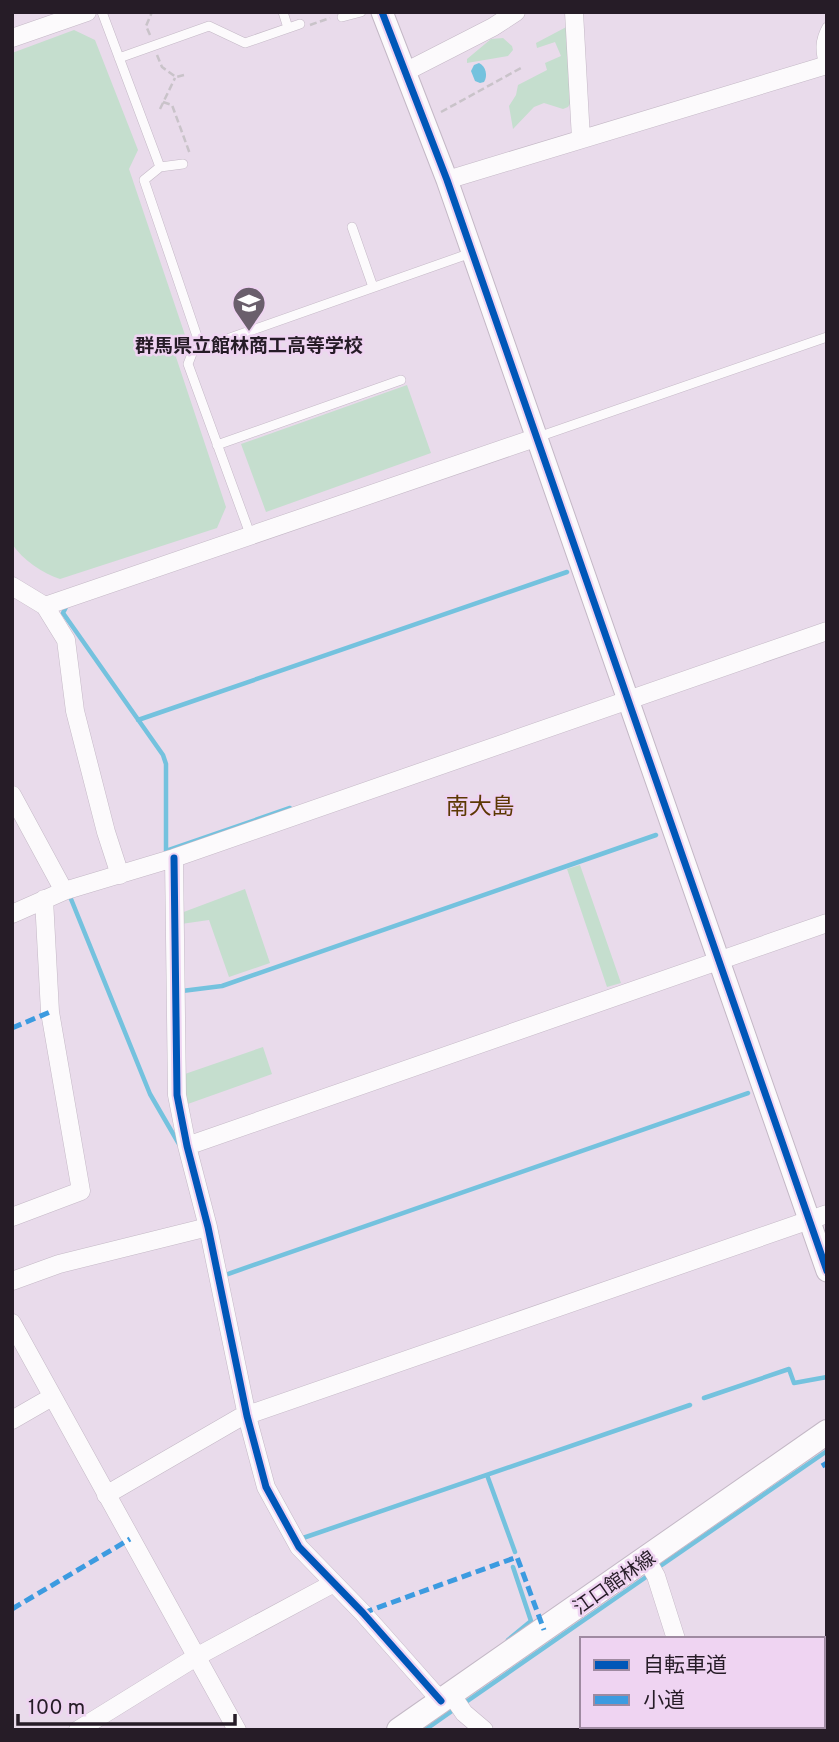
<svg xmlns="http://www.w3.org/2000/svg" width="839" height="1742" viewBox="0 0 839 1742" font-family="Overpass,'Noto Sans JP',sans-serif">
<rect width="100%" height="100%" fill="#e9dbeb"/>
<path fill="#c5dece" d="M572,24L576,94L568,107L563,109L544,103L534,107L513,129L509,106L516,95L518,85L547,70L545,63L561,56L555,42L537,48L536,43Z
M74,30L95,40L138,150L129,169L185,335L176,357L226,507L217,528L60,579C42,573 23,560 12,544V53Z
M503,38L512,46L513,50L508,56L467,63V59L491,39Z
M407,385L431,453L266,512L241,444Z
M580,865L621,983L607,987L567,869Z
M245,889L270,963L229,977L209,920L181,924V913Z
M263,1047L272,1074L185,1105L182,1075Z"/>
<path fill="#74c2de" d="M479,63C486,66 488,76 484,82L480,83L475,81L471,71L474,65Z"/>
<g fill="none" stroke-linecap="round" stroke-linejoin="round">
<path stroke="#74c2de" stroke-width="4.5" d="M67,605L63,613L163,755L166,764V851L290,808
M138,720L567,572
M71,899L150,1094L179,1144
M182,991L222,986L656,835
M225,1275L748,1093
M704,1398L789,1369L794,1383L827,1377
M487,1475L515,1552
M303,1538L690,1405
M656,1569L827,1451
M508,1640L531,1621L513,1567
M466,1702L649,1575
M425,1730L452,1711"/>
<defs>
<path id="service" d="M102,12L160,167
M283,12L288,28
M342,17L361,12
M119,58L209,26L245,43L300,24
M824,66C820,51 819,41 827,27
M183,164L160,167L144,180L201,348
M352,227L373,287
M538,437L827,337
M217,445L401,380
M250,534L188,364L193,351L471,253"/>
<path id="minor" d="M574,12L581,139
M12,38L87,12
M405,72L493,27L516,12
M447,180L827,65
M12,586L45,606L66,640L75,711L106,832L120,875
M45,606L538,437
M12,795L64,891
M174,858L177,1095L187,1146L208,1227L247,1416L266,1487L299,1547L363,1613L441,1701
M12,914L64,891L174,858L827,631
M187,1146L827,923
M12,1217L81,1191L50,1012L44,899
M12,1281L59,1264L208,1227
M12,1323L237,1730
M12,1420L52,1397
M106,1495L239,1418L827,1214
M646,1559L656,1576L676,1639
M451,1694L464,1713L484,1730
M703,1726L705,1730
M78,1730L196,1657L334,1583"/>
<path id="tertiary" d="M382,12L447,180L827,1271"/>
<path id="secondary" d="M399,1730L827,1432"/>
</defs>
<use href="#service" stroke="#c4b8c6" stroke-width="10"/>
<use href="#minor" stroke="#c4b8c6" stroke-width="19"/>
<use href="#tertiary" stroke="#c4b8c6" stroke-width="23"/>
<use href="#secondary" stroke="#c4b8c6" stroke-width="26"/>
<path stroke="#c9c3c9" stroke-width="2.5" stroke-dasharray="7 3.5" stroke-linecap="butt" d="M310,25L330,18
M150,35L146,26L152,12
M157,55L162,67L176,77L184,75
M163,102L172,105L190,154
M160,109L175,78
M441,112L521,68"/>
<use href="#service" stroke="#fcfafc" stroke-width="9"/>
<use href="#minor" stroke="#fcfafc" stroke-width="18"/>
<use href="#tertiary" stroke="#fcfafc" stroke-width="21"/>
<use href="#secondary" stroke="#fcfafc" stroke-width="24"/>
<path stroke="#3c9be0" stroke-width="5" stroke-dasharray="10 5" stroke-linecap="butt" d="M12,796H13
M12,1028L50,1012
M822,1466L827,1463
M12,1609L130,1539
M363,1613L517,1557L544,1630"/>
<defs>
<path id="cycleway" d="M382,12L447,180L827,1271
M174,858L177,1095L187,1146L208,1227L247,1416L266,1487L299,1547L363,1613L441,1701"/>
</defs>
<use href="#cycleway" stroke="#efd4f2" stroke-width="11"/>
<use href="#cycleway" stroke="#0057b8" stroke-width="7"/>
</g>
<defs>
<symbol id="school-pin" viewBox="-11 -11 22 30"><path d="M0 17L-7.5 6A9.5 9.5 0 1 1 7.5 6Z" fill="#6a5f6c" stroke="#efd4f2"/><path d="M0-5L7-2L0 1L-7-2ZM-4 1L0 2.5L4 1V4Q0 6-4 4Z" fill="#fff"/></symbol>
</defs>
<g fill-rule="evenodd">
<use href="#school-pin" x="230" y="284" width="38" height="52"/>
</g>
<g text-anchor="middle" stroke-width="5" stroke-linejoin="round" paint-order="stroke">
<g font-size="19" font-weight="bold" fill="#261c27" stroke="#efd4f2">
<text x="249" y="352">群馬県立館林商工高等学校</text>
</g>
<g font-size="19" fill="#261c27" stroke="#efd4f2">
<text transform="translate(614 1582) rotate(-35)" y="7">江口館林線</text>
</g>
<g font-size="23" fill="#5c3803" stroke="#efd4f2">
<text x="480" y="814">南大島</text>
</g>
</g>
<rect width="839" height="1742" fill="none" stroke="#261c27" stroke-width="28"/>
<rect x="580" y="1637" width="245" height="91" fill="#efd4f2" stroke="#9f8aa1" stroke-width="2"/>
<rect x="594" y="1660" width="35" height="10" fill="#0057b8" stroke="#9f8aa1" stroke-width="2"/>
<text x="643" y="1672" font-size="21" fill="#261c27">自転車道</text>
<rect x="594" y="1695" width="35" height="10" fill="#3c9be0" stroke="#9f8aa1" stroke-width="2"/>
<text x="643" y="1707" font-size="21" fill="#261c27">小道</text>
<path d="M18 1714v10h217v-10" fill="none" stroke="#261c27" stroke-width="3.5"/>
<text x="28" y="1714" font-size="21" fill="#261c27" stroke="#efd4f2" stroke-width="5" paint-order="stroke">100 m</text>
</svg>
